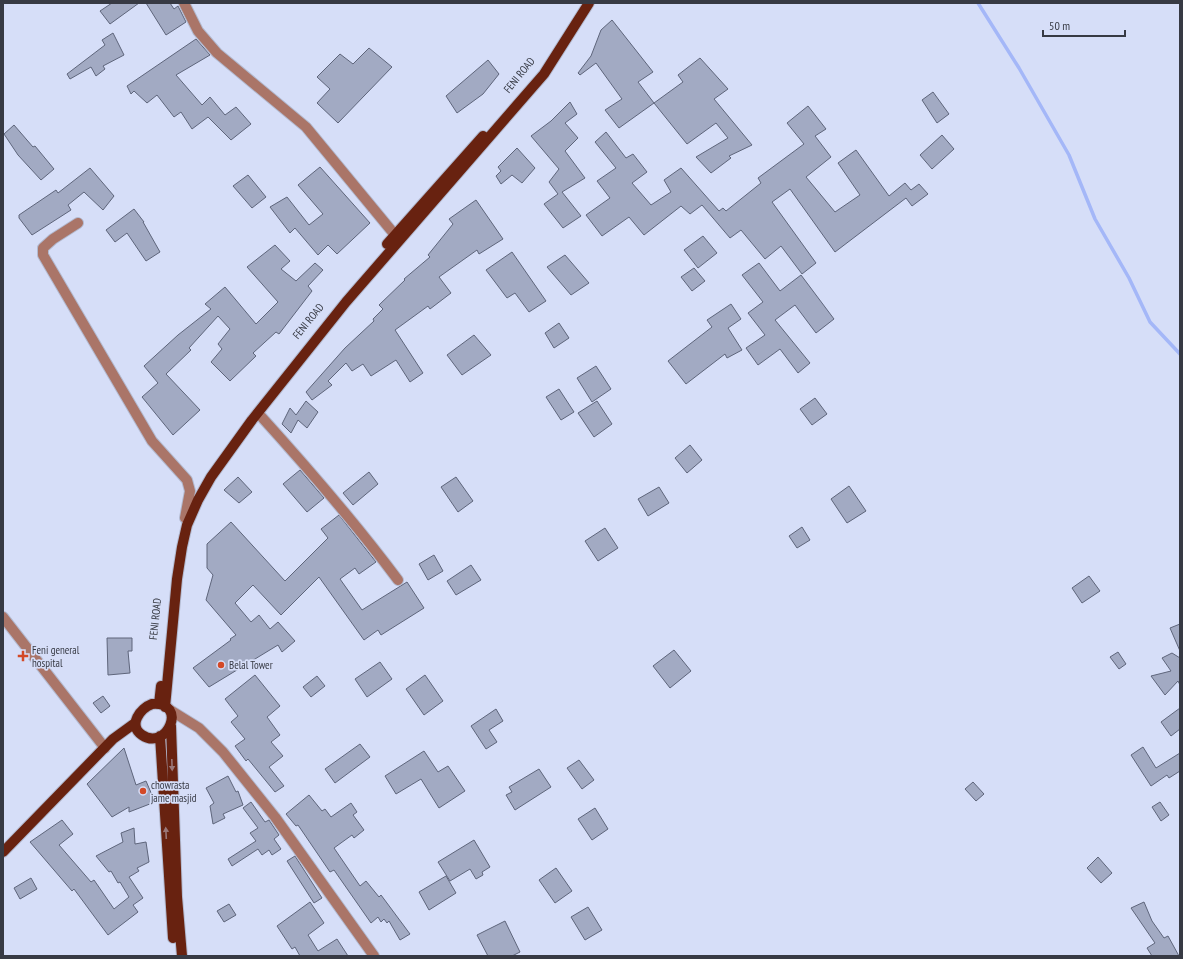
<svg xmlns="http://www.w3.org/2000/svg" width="1183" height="959" viewBox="0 0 1183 959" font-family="'PT Sans Narrow',sans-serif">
<rect width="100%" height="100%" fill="#d6def8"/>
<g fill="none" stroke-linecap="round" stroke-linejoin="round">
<path stroke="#a4b7f8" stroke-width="3.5" d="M978,3L1019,68L1069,155L1095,219L1129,278L1150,322L1180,354"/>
</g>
<path fill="#a2aac3" stroke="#5e657b" d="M112,3H139L110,24L100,11Z
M146,3H170L174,9L178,6L186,22L166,35Z
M612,20L653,72L638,82L654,103L619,128L605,110L622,99L596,63L580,75L578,73L591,56L601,30Z
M113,33L124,55L103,66L105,69L96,76L91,67L70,79L67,74L105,45L102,40Z
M196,39L210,55L176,75L202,105L210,97L225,115L236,107L251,124L231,140L208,117L192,129L181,112L174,117L157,95L147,103L134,91L131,94L127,86Z
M369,48L392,67L338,123L317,103L330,89L317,77L340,54L353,64Z
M700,58L728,89L714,99L752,145L729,156L731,158L711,173L696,157L728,138L716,123L687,144L654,103L683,82L678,75Z
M488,60L499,74L483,94L457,113L446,96Z
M933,92L949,114L937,123L922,100Z
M570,102L577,114L565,123L578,138L565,151L585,178L562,192L581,216L563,228L544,204L558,194L549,182L559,169L531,136L551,121Z
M808,106L826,129L815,136L831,157L806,177L835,212L860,195L838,163L856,150L889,196L905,183L911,190L919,184L928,194L912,206L906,198L835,252L790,189L772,202L816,263L802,274L781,246L765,259L741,230L730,238L702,205L690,214L681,206L644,235L629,217L602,236L586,215L610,198L597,181L616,168L595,142L606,132L626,158L633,154L647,172L632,183L651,205L671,192L664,180L681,168L719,211L723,208L726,211L761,183L758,178L804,144L787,123Z
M14,125L33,147L35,146L54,169L41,180L18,155L4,134Z
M942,135L954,149L932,169L920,155Z
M517,148L535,168L522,183L512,175L501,184L496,176L501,171L498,167Z
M320,167L370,223L337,254L328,245L318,255L295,228L290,233L270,207L287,197L309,225L323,214L298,185Z
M90,168L114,196L103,210L84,192L68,205L71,210L32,235L19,218V215L56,190L58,193Z
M248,175L266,197L252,208L233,186Z
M476,200L503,239L479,254L477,250L439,277L451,293L430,309L428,306L395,330L423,373L410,382L396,360L371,376L363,364L352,371L346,363L328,381L332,385L312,400L306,392L345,348L374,321L373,319L383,309L379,305L405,280L404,279L430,257L428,255L453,224L449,219Z
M134,209L144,222H143L160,252L146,261L127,233L115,242L106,230Z
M703,236L717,253L698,268L684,250Z
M275,245L290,261L281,269L296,281L315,263L323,270L308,286L312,291L279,334L276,332L253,353L256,356L230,381L211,362L222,349L218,344L230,329L218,316L189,348L191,350L166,374L200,410L173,435L142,397L158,383L144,366L178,335L211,309L205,304L225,287L256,324L278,302L247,267Z
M512,252L546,301L529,312L515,293L507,298L486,270Z
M565,255L589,283L571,295L547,267Z
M759,263L780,291L801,275L834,319L816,333L795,305L775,320L810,363L798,373L780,349L758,365L746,348L765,335L748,313L763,302L742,275Z
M694,268L705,281L692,291L681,277Z
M731,304L741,319L728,328L742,350L727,358L725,354L686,384L668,361L712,327L707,320Z
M559,323L569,338L554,348L545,333Z
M474,335L491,355L462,375L447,355Z
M596,366L611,389L592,402L577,378Z
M559,389L574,412L561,420L546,397Z
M815,398L827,414L812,425L800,409Z
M306,401L318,412L307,428L298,420L291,433L282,424L290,408L296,415Z
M597,401L612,424L594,437L578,413Z
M690,445L702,460L687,473L675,458Z
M300,470L324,498L307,512L283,484Z
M369,472L378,484L353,505L343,493Z
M238,477L252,492L239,503L224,490Z
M456,477L473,501L458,512L441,487Z
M849,486L866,511L847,523L831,499Z
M659,487L669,503L648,516L638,499Z
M339,515L376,562L359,574L355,568L340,579L362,610L407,582L424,608L381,635L378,630L364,640L319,577L281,615L253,585L235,603L251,622L259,615L270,629L278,622L295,641L282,652L278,645L209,687L193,668L231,640L230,639L236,635L206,600L213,575L207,568V544L231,522L285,581L328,538L321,529Z
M802,527L810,540L797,548L789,536Z
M605,528L618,548L598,561L585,541Z
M434,555L443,571L428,580L419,564Z
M471,565L481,580L456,595L447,581Z
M1089,576L1100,591L1082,603L1072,588Z
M1180,624V651L1170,628Z
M107,638H132V651H128L130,673L108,675Z
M674,650L691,671L670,688L653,666Z
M1118,652L1126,664L1119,669L1110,657Z
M1172,653L1180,658V685L1178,681L1165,695L1151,676L1171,671L1162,658Z
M380,662L392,679L367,697L355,679Z
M255,675L280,706L267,717L280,735L271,742L283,756L269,767L284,786L275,792L248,759L246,761L235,746L245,739L231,722L238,716L225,699Z
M425,675L443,701L424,715L406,689Z
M317,676L325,686L311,697L303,687Z
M103,696L110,706L101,713L93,703Z
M1180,708V729L1171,736L1161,722Z
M496,709L503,721L489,730L497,742L486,749L471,726Z
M360,744L370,757L335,783L325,769Z
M1143,747L1156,768L1180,753V771L1169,778L1167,775L1151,786L1131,755Z
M124,748L136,785L146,781L155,802L129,812V807L112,817L87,784Z
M424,751L438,772L448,766L465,791L439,808L421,779L396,794L385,776Z
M579,760L594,780L582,789L567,768Z
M539,769L551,787L515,810L506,795L512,792L509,787Z
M228,776L236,792L238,791L243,805L223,814L225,818L213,824L210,806L214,803L206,788Z
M973,782L984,794L976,801L965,789Z
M309,795L322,811L325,809L331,817L351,803L357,812L353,815L364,830L354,838L352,835L334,848L360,886L366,881L379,897L381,895L410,934L400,940L389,921L387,923L384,919L381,922L378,917L371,923L334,870L330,872L298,825L296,826L286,814Z
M251,802L265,822L269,820L279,835L274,839L281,849L272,855L269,850L262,855L258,849L232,866L228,859L256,841L250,833L258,828L243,808Z
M1160,802L1169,815L1161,821L1152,807Z
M595,808L608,829L592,840L578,819Z
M62,820L73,834L59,845L91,882L94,880L114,909L129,897L120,882L118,883L111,871L109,872L96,856L123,842L121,833L134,828L135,844L146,842L149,862L137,868L139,871L129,877L143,898L133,905L138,912L108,935L74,889L72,891L30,842Z
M474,840L490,867L482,872L483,875L476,879L470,869L450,881L438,862Z
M295,856L322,898L314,903L287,861Z
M1098,857L1112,873L1101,883L1087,868Z
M556,868L572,891L555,903L539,880Z
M446,876L456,893L429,910L419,892Z
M31,878L37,889L20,899L14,888Z
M310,902L324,923L308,935L318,951L337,939L348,956H300L295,947L292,949L277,926Z
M1144,902L1152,921L1164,938L1168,936L1179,956H1152L1147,948L1155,943L1131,908Z
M229,904L236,915L224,922L217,911Z
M588,907L602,930L585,940L571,917Z
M505,921L520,952L512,956H488L477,935Z"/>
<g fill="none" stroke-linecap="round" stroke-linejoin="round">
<defs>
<path id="minor" d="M184,3L198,31L217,53L306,127L395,235
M78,223L53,239L43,248V255L152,441L187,480L190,491L185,518
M258,413C307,467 354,521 398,580
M3,617L105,748
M170,710L199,728L223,752L275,817L374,956"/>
<path id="major" d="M387,244L483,136
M152,704C189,701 167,752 142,735C127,725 141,708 152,704Z
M159,704L161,686
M165,707L177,579L182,547L187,525L198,500L211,477L252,420L346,302L544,74L589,3
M171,726L177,897L182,956
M160,736L173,938
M3,852L113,739L135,723"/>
</defs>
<use href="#minor" stroke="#b3bad0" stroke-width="12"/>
<use href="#major" stroke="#b3bad0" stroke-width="12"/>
<use href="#minor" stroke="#aa7568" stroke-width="10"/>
<use href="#major" stroke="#682210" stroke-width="10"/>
</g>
<defs><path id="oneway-solid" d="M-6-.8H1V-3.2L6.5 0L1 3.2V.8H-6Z"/></defs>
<g fill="#9a7778">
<use href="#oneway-solid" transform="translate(172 765) rotate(88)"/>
<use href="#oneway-solid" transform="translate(166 833) rotate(-93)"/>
</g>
<g fill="#d34927" stroke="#d6def8" stroke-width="1.5">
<path d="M21 650h4v4h4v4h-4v4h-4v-4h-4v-4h4z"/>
<circle cx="221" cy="665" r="4"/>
<circle cx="143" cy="791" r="4"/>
</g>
<g text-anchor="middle" stroke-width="3.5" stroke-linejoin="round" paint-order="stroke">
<g font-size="11" fill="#373a44" stroke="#d6def8">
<text transform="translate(519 75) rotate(-51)" y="4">FENI ROAD</text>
<text transform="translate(308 321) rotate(-51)" y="4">FENI ROAD</text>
<text transform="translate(155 619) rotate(-84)" y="4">FENI ROAD</text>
</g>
<g font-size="11" fill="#373a44" stroke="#d6def8" text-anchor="start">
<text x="32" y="654">Feni general<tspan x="32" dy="13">hospital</tspan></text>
<text x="229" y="669">Belal Tower</text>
<text x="151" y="789">chowrasta<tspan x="151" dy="13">jame masjid</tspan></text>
</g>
</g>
<rect width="1183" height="959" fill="none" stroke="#373a44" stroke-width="8"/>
<path d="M1043 30v6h82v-6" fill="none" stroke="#373a44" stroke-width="2"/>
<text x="1049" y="30" font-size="12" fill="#373a44" stroke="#d6def8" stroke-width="3" paint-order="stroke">50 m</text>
</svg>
